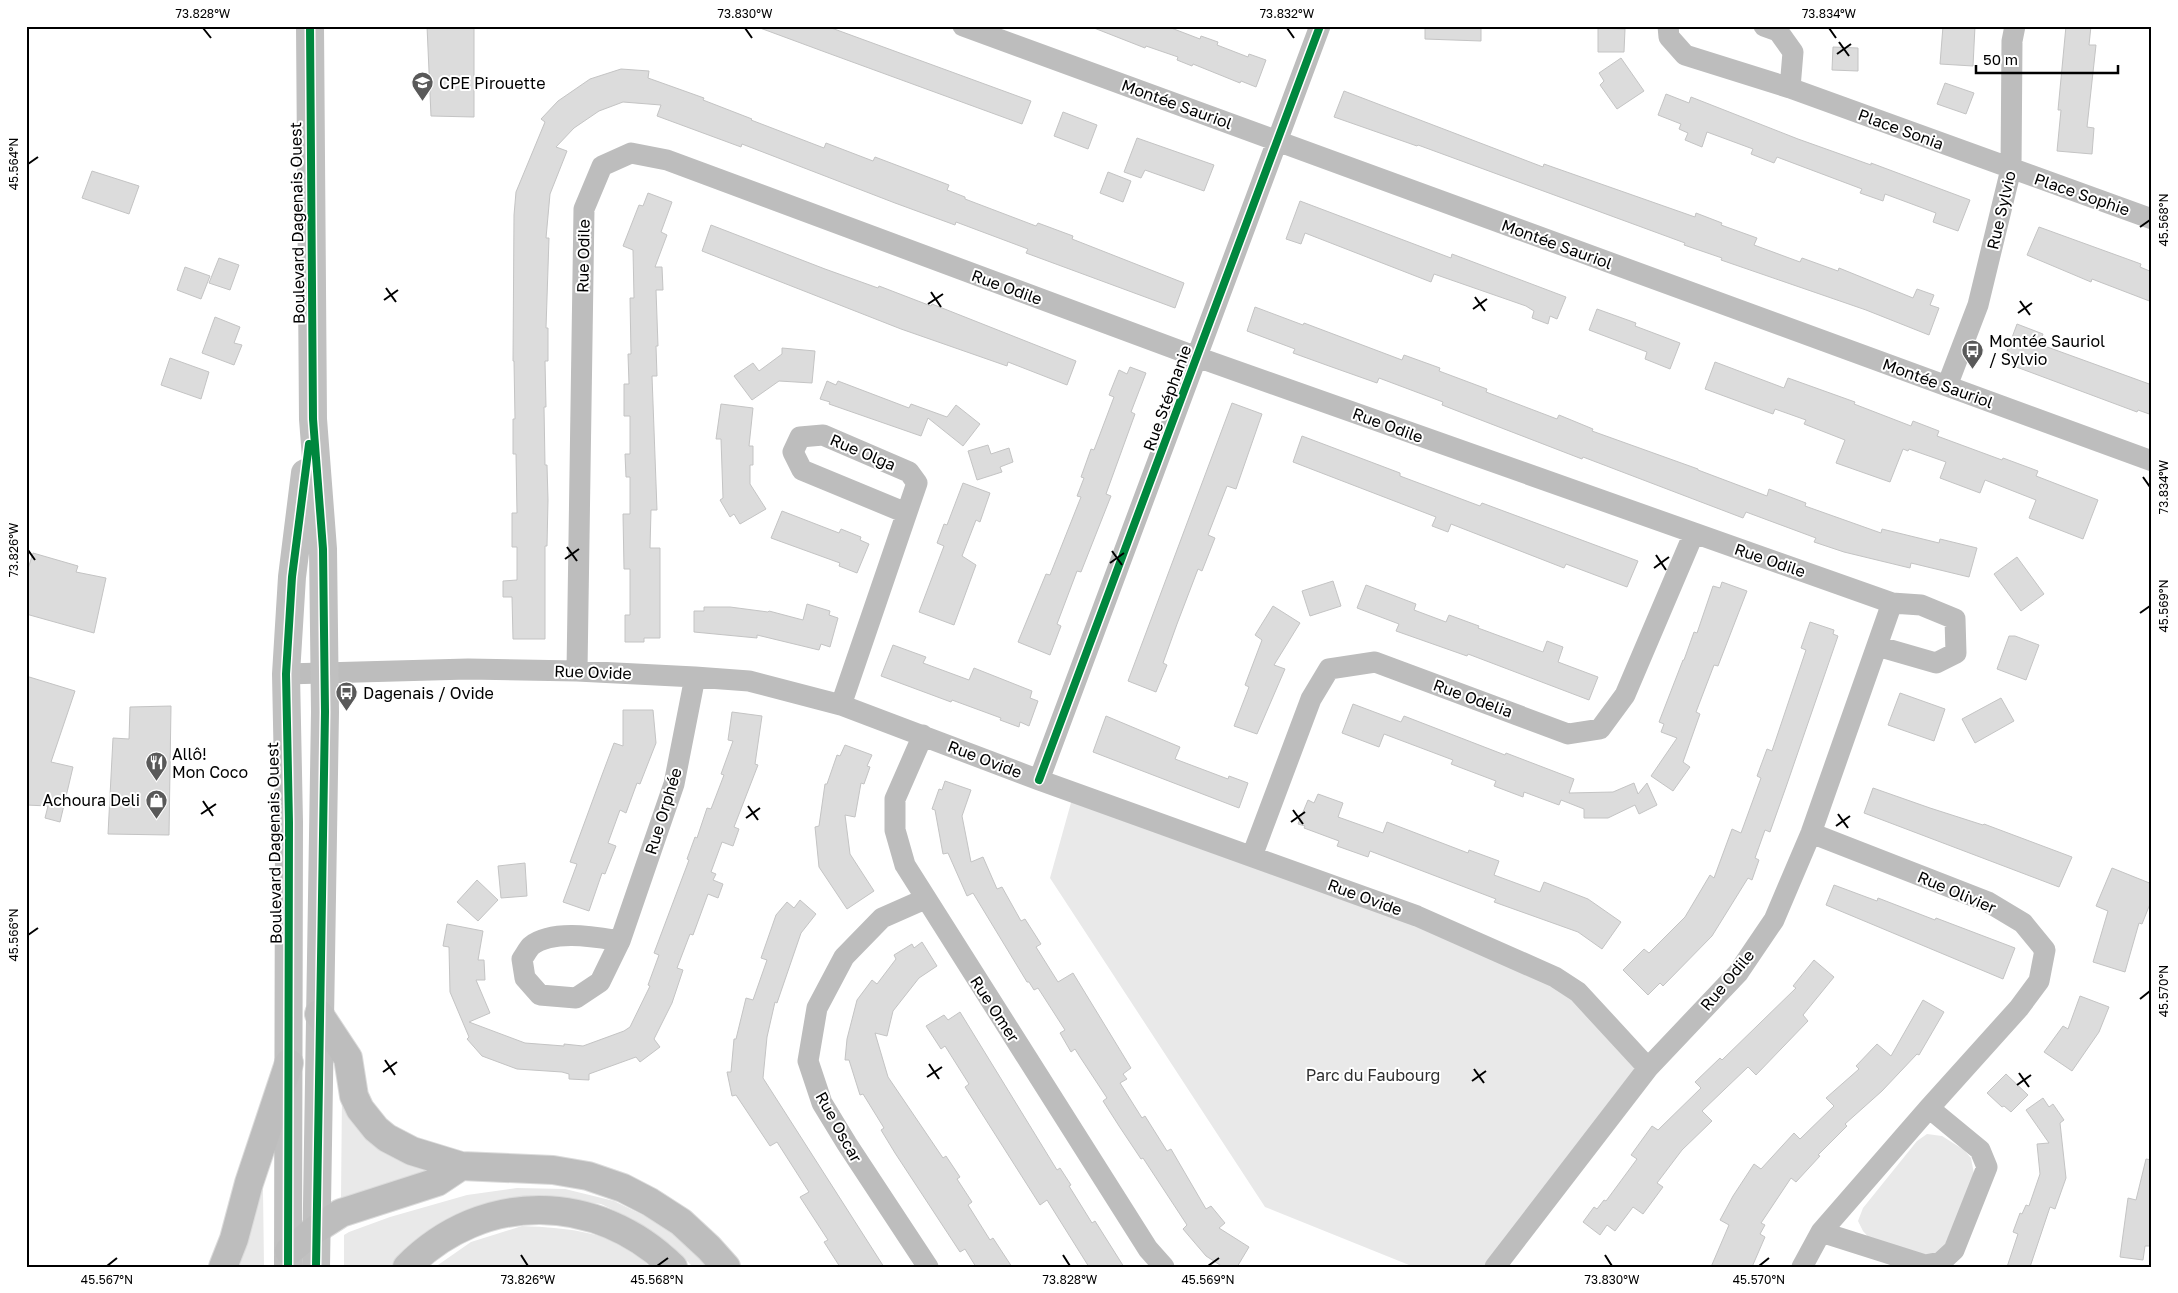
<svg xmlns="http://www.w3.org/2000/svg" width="2178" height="1293" viewBox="0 0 2178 1293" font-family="'Golos Text',sans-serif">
<rect width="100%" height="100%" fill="#fff"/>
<path fill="#e9e9e9" d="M1074,792L1555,977L1648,1068L1495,1267H1414L1265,1207L1050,878Z
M342,1093L432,1171L341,1199Z
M1927,1134L1942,1136L1964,1150L1971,1158L1974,1174L1945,1245L1935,1255L1925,1256L1870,1239L1863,1231L1858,1221L1863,1208L1917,1141Z
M517,1188L565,1189L614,1201L649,1218L675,1234L712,1267H693L671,1245L633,1219L601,1204L537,1196L494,1203L394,1267H344V1235L349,1232L390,1217L467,1195Z
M258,1190H263L264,1267H233Z
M522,1226C567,1228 618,1231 650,1267H435L471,1242Z"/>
<path fill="#dcdcdc" stroke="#c4c4c4" d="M427,26H474V117L431,116Z
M760,26H826L1031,101L1022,124L825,52L760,28Z
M1094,26H1166L1200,39L1201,36L1218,42L1217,45L1248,57L1249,54L1266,60L1256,87L1241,81L1240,83L1193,64L1192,66L1177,60L1178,57L1146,46L1145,48L1094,28Z
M1425,26H1481V41L1425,39Z
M1943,26H1975L1973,66L1940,64Z
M2066,26H2091L2089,45H2096L2087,127L2094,128L2092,154L2057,151L2061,110H2058Z
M1598,28L1625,29L1624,52H1598Z
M1833,47L1858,48V71L1832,70Z
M1621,58L1644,91L1617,109L1600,85L1604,81L1599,73Z
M621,69L649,71L648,78L704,98L703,100L752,119L751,120L824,148L826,143L873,161L875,157L949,185L947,190L965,197V199L1036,226L1038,223L1073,236L1072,239L1184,283L1175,308L1026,253L1028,249L956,222L955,225L895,203L742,144L741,147L657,116L661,105L623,102L599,111L574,128L556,147L567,151L550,194L546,238H549L546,328H548V361H545L546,407H544L545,465H547L548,500L547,546H545V639H513L512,597H503V581L517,580V547H512V513H517L516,454H513V419H515L514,361H513L514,215L516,192L545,122L541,119L558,101L590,79Z
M1945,83L1974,93L1966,114L1937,104Z
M1344,91L1543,167L1544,164L1695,217L1696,213L1722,223L1721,225L1757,238L1754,245L1800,262L1802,258L1838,271L1839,268L1913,298L1917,289L1934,295L1930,305L1939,308L1929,335L1866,310L1721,260L1722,258L1684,245L1685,243L1418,145L1417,146L1334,117Z
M1666,94L1689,103L1691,97L1798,139L1871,165V163L1970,200L1958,231L1933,222L1936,213L1885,194L1883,201L1860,193L1862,189L1777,157L1774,163L1751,154L1753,149L1707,132L1702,147L1685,140L1688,133L1679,129L1681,124L1658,115Z
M1063,112L1097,125L1088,149L1054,136Z
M1137,138L1214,165L1204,191L1145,170L1141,178L1124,172Z
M92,171L139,186L129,214L82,198Z
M1108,172L1131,181L1123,202L1100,193Z
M648,193L672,202L661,232L667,235L655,267H662L663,290H656L658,346H656L657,376H652L657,510H651L650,548H660V638H644V642H625V615H630V569H624L623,514H630V477H626L625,454H630V416H624V384H629L628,354H631L630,298H634L633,250L623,246L639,205L643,206Z
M1300,201L1451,258L1452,254L1566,297L1557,319L1550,316L1548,324L1532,318L1534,311L1526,306L1434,274L1431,282L1305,233L1301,244L1286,239Z
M711,225L825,269L878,288L879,286L931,306L932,304L1076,361L1067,385L1008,362L1007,366L901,329L702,251Z
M2039,227L2141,264L2140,267L2152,272V302L2092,279L2091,282L2027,255Z
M219,258L239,265L230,290L209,283Z
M185,267L210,276L201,299L177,290Z
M1255,307L1303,325L1304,323L1402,360L1404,355L1440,368L1439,371L1487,389L1486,392L1557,419L1559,415L1593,429L1592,431L1698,469V470L1767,496L1769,489L1806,503L1805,506L1881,533L1882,529L1939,543L1940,539L1977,548L1969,577L1911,563L1910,568L1844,552L1814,542L1816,538L1746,512L1743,518L1583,457L1582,459L1442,405L1443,402L1379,378L1377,383L1329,366L1293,353L1295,349L1247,331Z
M1597,309L1636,323L1635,326L1680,343L1670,369L1645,359L1647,352L1589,330Z
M215,317L240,327L234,343L242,345L234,365L202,353Z
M2017,324L2043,334L2039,344L2152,385V415L2138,410L2137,412L2003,362Z
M782,348L815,351L812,383L779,381L752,400L734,376L753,363L759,371L782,354Z
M170,358L209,372L201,399L161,385Z
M1715,362L1784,388L1788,378L1855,402L1854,404L1911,426L1913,421L1939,431L1937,436L2002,460L2003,458L2038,471L2036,476L2098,500L2083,539L2029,518L2036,500L1985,480L1980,493L1940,478L1946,462L1909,449L1908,451L1903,449L1890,482L1836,463L1845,440L1804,424L1806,420L1775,409L1773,414L1705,389Z
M1130,367L1146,373L1131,412L1135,414L1106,494L1111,496L1081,572L1077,571L1057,624L1061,626L1050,655L1018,642L1046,574L1050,575L1081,497L1077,496L1084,478L1081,477L1091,449L1094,450L1114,397L1109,395L1119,370L1127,374Z
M827,381L836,385L838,381L909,408L911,404L947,417L956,405L980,424L963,446L928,418L921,436L829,404L830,402L820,399Z
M1232,403L1262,414L1236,489L1227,486L1208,535L1215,538L1202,571L1198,569L1177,624L1163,663L1167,665L1156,692L1128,681Z
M721,404L753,408L749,446H753V465H750V484L766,509L740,524L734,514L730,517L720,500L723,498L721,439H716Z
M1302,436L1400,473V476L1480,506L1482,503L1638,561L1627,587L1566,564L1564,568L1451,524L1448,532L1432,526L1436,517L1293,462Z
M988,445L991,454L1009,448L1013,462L1000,467L1002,472L977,480L968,451Z
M963,483L990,493L980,522L976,520L962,556L976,565L954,625L919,612L944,546L937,543L944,524L947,525Z
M782,511L839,533L841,529L861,537L860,540L869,544L857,573L839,566L840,563L771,538Z
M33,553L78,566L76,572L106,578L94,633L26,614V575Z
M2017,557L2044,594L2021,611L1994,574Z
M1333,581L1341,606L1310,616L1302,591Z
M1722,582L1747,591L1718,666L1714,665L1696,712L1700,714L1683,762L1690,767L1673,791L1651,776L1677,738L1661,732L1664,724L1659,722L1683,660H1684L1694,632L1697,633L1713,586L1720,588Z
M1366,585L1416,604L1414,610L1446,622L1449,615L1479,626L1478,628L1543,652L1547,641L1563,647L1558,662L1598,677L1589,700L1468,654L1467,656L1396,631L1399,624L1357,608Z
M807,604L830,611L829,615L838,618L830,647L821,644L819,650L757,635V638L694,632V611H704V607H730L768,612L769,611L803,620Z
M1273,606L1300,623L1274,665L1285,669L1257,734L1234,726L1249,687L1245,685L1262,640L1255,635Z
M1810,622L1834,630L1833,634L1838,636L1786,787L1770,832L1765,830L1755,858L1759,860L1752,880L1748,878L1712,936L1663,986L1660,983L1648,995L1623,970L1644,949L1649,953L1685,917L1710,875L1714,878L1732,829L1741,833L1761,778L1757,776L1767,749L1772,751L1806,650L1801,648Z
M2009,636H2015L2039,645L2026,680L1997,669Z
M893,645L926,657L923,663L969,680L974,668L1032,691L1030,698L1038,701L1029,726L1020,722L1019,727L1000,720L1001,718L952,700L951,702L881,676Z
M26,676L75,691L51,762L73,767L60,822L45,818L48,806L26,805Z
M1900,693L1945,709L1934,741L1888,725Z
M2001,698L2014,721L1975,743L1962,719Z
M1353,704L1401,722L1404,716L1505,755L1506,753L1574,779L1569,793L1613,792L1634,783L1638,794L1647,783L1657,805L1639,814L1635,805L1608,818H1584V809L1561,800L1559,805L1524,792L1523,797L1494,786L1496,781L1451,764L1453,760L1384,734L1379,747L1342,733Z
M171,706L169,835L108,834L113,738L129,739L130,707Z
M623,710H653L656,743L640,784L637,783L626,813L620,810L608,843L616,846L605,874L602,873L589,911L563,902L577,864L570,862L602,775L614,743L623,746Z
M732,712L762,716L755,764L758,765L734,827L739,829L733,846L722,842L711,872L716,874L713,880L723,884L718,898L708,894L693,935L690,934L677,968L683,970L672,1003L654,1039L660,1047L640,1062L636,1057L589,1074V1080L569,1079V1074L562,1072L517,1069L482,1056L467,1039L469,1037L450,992L449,947L443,946L447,924L483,931L478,960H484L485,980H476L490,1013L469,1022L525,1043L564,1046V1044L583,1046L624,1031L630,1027L650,986L648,985L659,955L654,953L689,860L687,859L695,837L697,838L707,808L711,809L724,775L721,774L733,741L728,740Z
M1106,716L1180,747L1175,759L1228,779L1229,776L1248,783L1239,808L1093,752Z
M845,745L872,755L867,766L870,767L864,784L861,783L855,817L845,815L850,854L874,891L847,909L819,867L815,827L819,826L825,784H827L837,755L840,756Z
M945,781L971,790L962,816L971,862L983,857L997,889L1002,887L1021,921L1025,919L1041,944L1036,947L1058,982L1073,973L1131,1068L1123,1074L1127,1079L1120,1083L1142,1118L1145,1116L1167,1151L1171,1149L1206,1209L1211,1206L1225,1223L1219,1228L1249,1247L1237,1267H1223L1206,1256L1183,1229L1187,1225L1143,1158L1141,1159L1119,1126L1103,1101L1107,1098L1080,1057L1075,1049L1071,1052L1060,1033L1065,1030L1038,988L1034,990L1029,982H1027L973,893L967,896L948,853L943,854L935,810L932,809L939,789L942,790Z
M1873,788L1930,808L1983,825L1984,824L2072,857L2059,887L1864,813Z
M1318,794L1343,803L1338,817L1383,833L1387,822L1468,853L1469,850L1499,861L1494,875L1540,892L1544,882L1588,899L1621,922L1602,949L1578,932L1494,902L1496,899L1370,851L1368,857L1337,846L1339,841L1304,828L1305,826L1298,824L1308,800L1314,803Z
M525,863L527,896L501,898L498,866Z
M2112,868L2152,884V899L2142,924L2139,923L2125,972L2093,962L2108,911L2096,906Z
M477,880L498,900L478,921L457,902Z
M1834,885L1877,901L1878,898L1935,920L1936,918L2015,948L2003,979L1826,905Z
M800,900L816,914L801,933L777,1003L775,1002L767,1037L763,1078L884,1267H840L824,1242L828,1240L800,1197L809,1192L777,1142L770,1146L736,1095L732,1096L727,1072H731L734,1039H736L746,998L753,1000L767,960L761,958L776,915L787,902L794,908Z
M922,942L937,966L919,978L893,1011L887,1036L875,1033L888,1077L943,1158L946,1156L960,1177L957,1179L972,1202L968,1205L990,1240L993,1238L1012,1267H976L965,1249L960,1252L895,1153L881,1130L884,1128L863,1094L860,1095L849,1060H845L847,1039L857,1000L872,980L877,984L896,959L894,955L912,944L914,948Z
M1814,960L1834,977L1803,1015L1808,1021L1756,1075L1748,1067L1702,1111L1712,1121L1682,1150L1657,1183L1663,1187L1643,1214L1633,1207L1615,1231L1607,1225L1600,1235L1583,1222L1594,1207L1597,1209L1604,1200L1606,1201L1637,1159L1631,1155L1652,1126L1658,1130L1701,1088L1695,1082L1720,1058L1722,1060L1796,988L1793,986Z
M2080,996L2109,1007L2099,1032L2072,1071L2044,1052L2063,1026L2068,1029Z
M1923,1000L1944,1012L1919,1055L1917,1054L1882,1091L1845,1124L1847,1126L1818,1155L1820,1156L1796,1182L1791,1178L1761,1223L1765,1225L1760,1234L1765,1237L1752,1267H1711L1729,1225L1720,1220L1733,1196L1754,1164L1761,1169L1794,1133L1800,1139L1834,1106L1826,1098L1859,1069L1856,1066L1877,1044L1891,1056Z
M960,1012L1057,1170L1060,1168L1071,1185L1069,1186L1092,1223L1095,1221L1124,1267H1089L1047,1200L1040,1205L965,1087L969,1084L945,1046L941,1049L926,1026L944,1015L948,1020Z
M2006,1074L2028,1095L2011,1112L2004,1106L2002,1107L1987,1093Z
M2043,1098L2049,1107L2053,1104L2064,1120L2060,1123L2066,1178L2055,1209L2050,1207L2030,1267H2007L2018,1234L2013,1232L2020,1213L2022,1214L2026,1205L2029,1206L2040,1174L2037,1144L2049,1143L2026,1110Z
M2146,1159L2152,1160V1246H2145L2143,1260L2120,1257L2128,1198L2136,1200Z"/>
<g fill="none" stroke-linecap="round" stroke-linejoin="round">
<defs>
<path id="primary" d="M223,1267L234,1239L249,1183L289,1063
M407,1267C483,1190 597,1192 673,1267"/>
<path id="motorway" d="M319,1014L348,1058L354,1096L360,1109L376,1129L387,1138L412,1151L461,1166L553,1170L588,1176L623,1188L650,1202L681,1222L709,1248L726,1267
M289,1251L316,1229L341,1213L437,1182L461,1166"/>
</defs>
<use href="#primary" stroke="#dbdbdb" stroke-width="30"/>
<use href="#motorway" stroke="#dbdbdb" stroke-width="30"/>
<path stroke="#bdbdbd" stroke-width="21" d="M963,26L2152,461
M1668,26L1669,37L1685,55L1790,88L2152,219
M1764,26L1778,31L1793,52L1790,88
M1947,386L1978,305L2011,169L2012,41L2015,26
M577,671L584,209L602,166L631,153L667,160L1197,357L1892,603L1921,605L1955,619L1956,653L1936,663L1877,646
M286,674L468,669L577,671L695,677L749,681L841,705L1039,780L1417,916L1555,977L1578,992L1648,1068
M841,705L917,483L909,472L823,435L800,437L793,452L802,470L906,513
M923,735L895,799V830L905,865L1148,1249L1164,1267
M1039,780L1320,26
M1252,856L1311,699L1329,669L1375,662L1568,734L1600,729L1625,695L1694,533
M925,899L882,918L844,957L817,1008L808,1061L822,1103L847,1144L928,1267
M620,941C595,937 553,929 531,946C528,949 525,955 522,959L525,978L540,995L576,998L600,982L620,941L674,784L695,677
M1821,1232L1925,1265L1941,1262L1954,1250L1987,1167L1980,1150L1929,1108
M1495,1267L1648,1068L1738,973L1774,920L1811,833L1892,603
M1802,1267L1821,1232L1929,1108L2019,1008L2039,981L2045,950L2023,923L1988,902L1811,833"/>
<path stroke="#c0c0c0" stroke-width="28" d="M310,26L313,419L323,549L325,712L316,1267
M288,1267L289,822L286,674L292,577L305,473"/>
<use href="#primary" stroke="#bdbdbd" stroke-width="28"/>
<use href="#motorway" stroke="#bdbdbd" stroke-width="28"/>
<defs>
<path id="cycleway" d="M310,26L313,419L323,549L325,712L316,1267
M1039,780L1320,26
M288,1267L289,822L286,674L292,577L309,444"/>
</defs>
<use href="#cycleway" stroke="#fff" stroke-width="11"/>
<use href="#cycleway" stroke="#00873e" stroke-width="8"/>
</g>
<path fill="none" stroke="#000" stroke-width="2" d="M203,28L211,38M745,28L752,38M1287,28L1294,38M1829,28L1836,38M1839,42L1849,56M1837,54L1851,44M28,164L38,157M2140,227L2150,220M386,288L396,302M931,292L941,307M1475,297L1485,311M384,300L398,290M2020,301L2030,315M928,304L943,294M1473,309L1487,299M2018,313L2032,303M2143,477L2150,487M567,547L577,561M28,550L35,560M1112,551L1122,565M1656,555L1666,570M565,559L579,549M1110,563L1124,553M1654,568L1669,557M2140,613L2150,606M203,801L213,816M748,806L758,820M1293,810L1303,824M201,814L216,804M1838,814L1848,828M746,818L760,808M1291,822L1305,812M1836,826L1850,816M28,935L38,928M2140,999L2150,991M385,1060L395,1075M929,1064L939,1079M1474,1069L1484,1083M383,1072L397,1062M2019,1073L2029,1087M927,1077L942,1067M1472,1081L1486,1071M2017,1085L2031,1075M521,1255L528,1266M1063,1255L1070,1266M1605,1255L1612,1266M107,1266L117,1258M657,1266L668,1258M1208,1266L1219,1258M1759,1266L1769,1258"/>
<defs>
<symbol id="school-pin" viewBox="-11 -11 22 30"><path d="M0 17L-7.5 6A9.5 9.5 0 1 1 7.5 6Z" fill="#595959" stroke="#fff"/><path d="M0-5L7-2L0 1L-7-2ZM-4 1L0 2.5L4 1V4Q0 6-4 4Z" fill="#fff"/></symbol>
<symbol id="bus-pin" viewBox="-11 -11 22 30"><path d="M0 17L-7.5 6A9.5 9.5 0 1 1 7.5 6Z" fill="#595959" stroke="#fff"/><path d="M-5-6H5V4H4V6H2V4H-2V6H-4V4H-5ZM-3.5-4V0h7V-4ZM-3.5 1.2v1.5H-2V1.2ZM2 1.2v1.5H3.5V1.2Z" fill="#fff"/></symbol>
<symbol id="restaurant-pin" viewBox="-11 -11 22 30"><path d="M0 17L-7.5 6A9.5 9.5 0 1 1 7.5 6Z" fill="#595959" stroke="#fff"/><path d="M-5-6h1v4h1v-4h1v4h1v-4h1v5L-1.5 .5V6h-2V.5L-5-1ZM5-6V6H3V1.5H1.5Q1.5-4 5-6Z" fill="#fff"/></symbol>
<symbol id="shop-pin" viewBox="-11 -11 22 30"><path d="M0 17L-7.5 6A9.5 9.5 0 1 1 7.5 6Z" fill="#595959" stroke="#fff"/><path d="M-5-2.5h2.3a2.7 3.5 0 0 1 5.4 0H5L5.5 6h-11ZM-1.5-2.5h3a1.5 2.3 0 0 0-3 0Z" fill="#fff"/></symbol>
</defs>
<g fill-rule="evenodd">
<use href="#school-pin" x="410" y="70" width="25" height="34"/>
<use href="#bus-pin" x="1960" y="338" width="25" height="34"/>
<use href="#bus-pin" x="334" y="680" width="25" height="34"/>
<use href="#restaurant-pin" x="144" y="750" width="25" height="34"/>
<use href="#shop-pin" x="144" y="788" width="25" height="34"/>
</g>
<g text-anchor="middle" stroke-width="4" stroke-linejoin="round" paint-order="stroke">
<g font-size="16" fill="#000" stroke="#fff" text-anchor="start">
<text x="439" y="89">CPE Pirouette</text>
<text x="1989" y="347">Montée Sauriol<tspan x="1989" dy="18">/ Sylvio</tspan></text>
<text x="363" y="699">Dagenais / Ovide</text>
<text x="172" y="760">Allô!<tspan x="172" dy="18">Mon Coco</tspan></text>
<text x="140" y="806" text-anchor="end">Achoura Deli</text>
</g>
<g font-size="16" fill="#000" stroke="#fff">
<text transform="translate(1177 104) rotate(20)" y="6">Montée Sauriol</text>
<text transform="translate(1901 129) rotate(20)" y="6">Place Sonia</text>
<text transform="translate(2082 194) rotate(19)" y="6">Place Sophie</text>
<text transform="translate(2001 210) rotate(-77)" y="6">Rue Sylvio</text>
<text transform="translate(297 223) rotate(-91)" y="6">Boulevard Dagenais Ouest</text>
<text transform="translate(1557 244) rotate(20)" y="6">Montée Sauriol</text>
<text transform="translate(583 256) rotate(-89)" y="6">Rue Odile</text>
<text transform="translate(1007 287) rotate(20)" y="6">Rue Odile</text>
<text transform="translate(1938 383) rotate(20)" y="6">Montée Sauriol</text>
<text transform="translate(1167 398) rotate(-70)" y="6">Rue Stéphanie</text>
<text transform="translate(1388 425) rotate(20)" y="6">Rue Odile</text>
<text transform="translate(863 452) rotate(23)" y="6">Rue Olga</text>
<text transform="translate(1770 560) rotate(19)" y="6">Rue Odile</text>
<text transform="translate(593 672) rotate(2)" y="6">Rue Ovide</text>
<text transform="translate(1473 698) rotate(20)" y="6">Rue Odelia</text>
<text transform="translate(985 759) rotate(21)" y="6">Rue Ovide</text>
<text transform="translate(663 811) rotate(-73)" y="6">Rue Orphée</text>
<text transform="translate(274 843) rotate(-91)" y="6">Boulevard Dagenais Ouest</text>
<text transform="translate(1957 892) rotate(23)" y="6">Rue Olivier</text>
<text transform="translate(1365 897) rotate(20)" y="6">Rue Ovide</text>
<text transform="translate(1727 980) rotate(-50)" y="6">Rue Odile</text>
<text transform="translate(995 1009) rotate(57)" y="6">Rue Omer</text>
<text transform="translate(839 1127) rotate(61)" y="6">Rue Oscar</text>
</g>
<g font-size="16" fill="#2e2e2e" stroke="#fff">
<text x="1373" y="1081">Parc du Faubourg</text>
</g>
</g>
<rect width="2178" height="1293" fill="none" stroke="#ffffff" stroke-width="55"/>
<path d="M1976 65v8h142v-8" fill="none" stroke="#000000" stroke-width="2.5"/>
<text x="1983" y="65" font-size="15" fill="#000000" stroke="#ffffff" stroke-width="4" paint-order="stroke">50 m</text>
<rect x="28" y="28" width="2122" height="1238" fill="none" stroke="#000" stroke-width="2"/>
<g font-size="12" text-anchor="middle" fill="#000">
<text x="203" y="18">73.828°W</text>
<text x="745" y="18">73.830°W</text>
<text x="1287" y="18">73.832°W</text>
<text x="1829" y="18">73.834°W</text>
<text transform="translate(14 164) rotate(-90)" y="4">45.564°N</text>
<text transform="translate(2164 220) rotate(-90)" y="4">45.568°N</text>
<text transform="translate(2164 487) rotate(-90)" y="4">73.834°W</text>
<text transform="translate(14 550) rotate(-90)" y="4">73.826°W</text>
<text transform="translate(2164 606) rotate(-90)" y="4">45.569°N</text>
<text transform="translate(14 935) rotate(-90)" y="4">45.566°N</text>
<text transform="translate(2164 991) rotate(-90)" y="4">45.570°N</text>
<text x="107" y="1284">45.567°N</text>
<text x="528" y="1284">73.826°W</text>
<text x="657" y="1284">45.568°N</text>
<text x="1070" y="1284">73.828°W</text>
<text x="1208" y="1284">45.569°N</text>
<text x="1612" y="1284">73.830°W</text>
<text x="1759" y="1284">45.570°N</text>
</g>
</svg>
